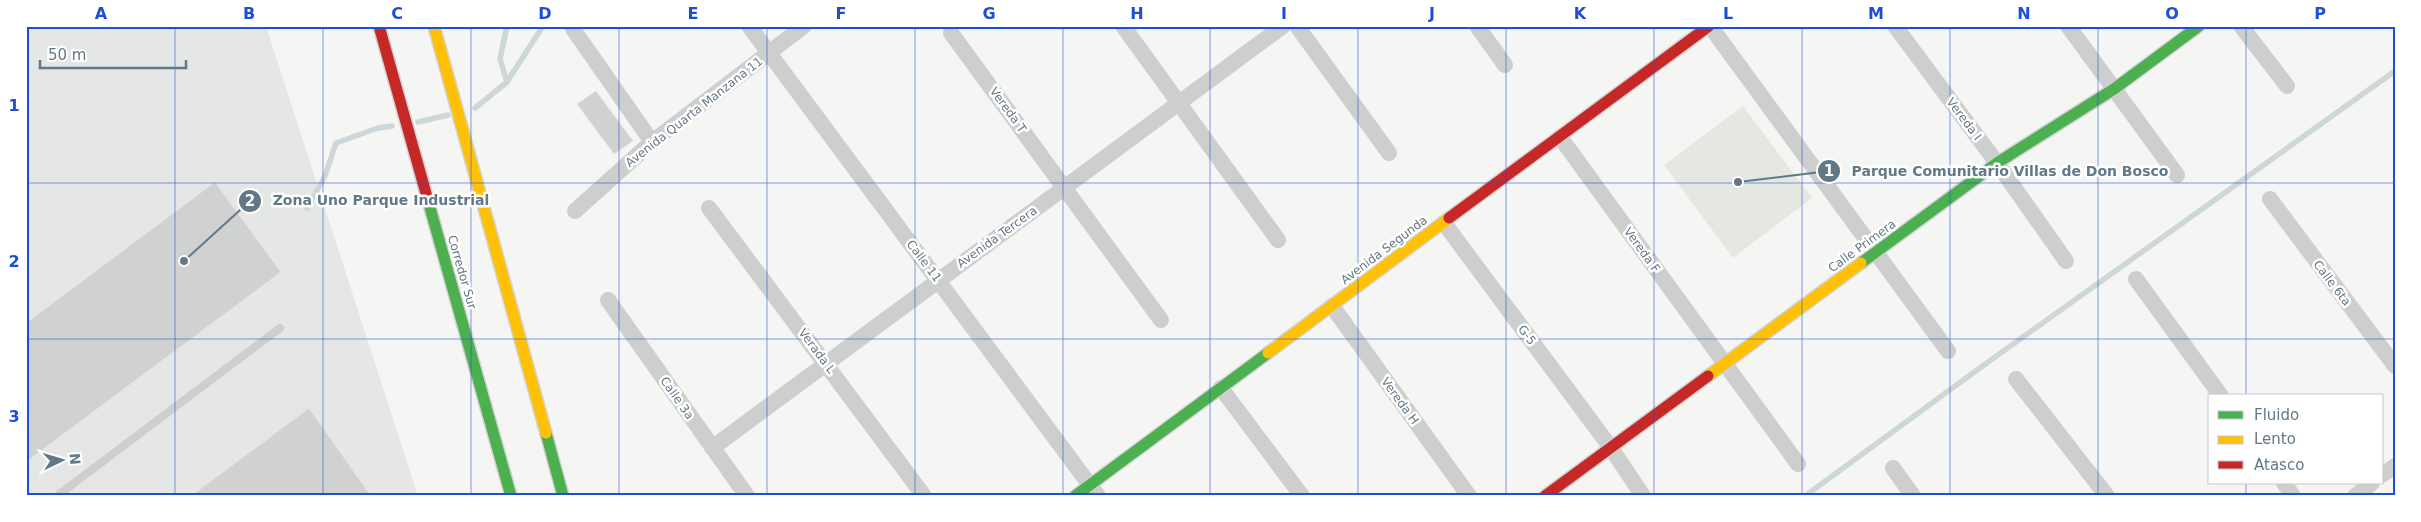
<svg xmlns="http://www.w3.org/2000/svg" width="2421" height="522" viewBox="0 0 2421 522" font-family="'DejaVu Sans',sans-serif">
<rect width="100%" height="100%" fill="#f5f5f3"/>
<path fill="#e5e7e6" d="M26,26H266L418,496H26Z"/>
<path fill="#e5e8e1" d="M1743,106L1812,198L1733,258L1664,165Z"/>
<g fill="none" stroke-linecap="round" stroke-linejoin="round">
<path stroke="#cdd6d8" stroke-width="5.5" d="M507,82L500,59L507,26
M475,108L507,82L543,26
M418,122L448,115
M307,208L325,176L336,143L378,128L392,126
M1805,496L1977,370L2395,71"/>
</g>
<path fill="#d0d1d1" stroke="#e4e4e3" d="M596,91L633,141L614,154L577,104Z
M215,182L281,272L26,462V323Z
M309,408L371,496H191Z"/>
<g fill="none" stroke-linecap="round" stroke-linejoin="round">
<defs>
<path id="fast" d="M427,197L511,496
M1861,263L1997,163L2114,89L2199,26
M546,433L563,496
M1075,496L1268,353"/>
<path id="slow" d="M434,26L546,433
M1268,353L1449,218
M1708,376L1861,263"/>
<path id="jam" d="M379,26L427,197
M1449,218L1709,26
M1545,496L1708,376"/>
</defs>
<use href="#fast" stroke="#d1d3d3" stroke-width="14"/>
<use href="#slow" stroke="#d1d3d3" stroke-width="14"/>
<use href="#jam" stroke="#d1d3d3" stroke-width="14"/>
<path stroke="#cdcece" stroke-width="8" d="M57,496L280,328"/>
<path stroke="#cdcece" stroke-width="16" d="M749,26L1098,496
M1123,26L1278,240
M1297,26L1389,153
M1477,26L1505,65
M1710,26L1948,351
M1895,26L1997,163L2066,261
M2068,26L2177,175
M2241,26L2287,86
M573,29L652,142
M951,33L1161,320
M1560,137L1798,464
M2270,199L2395,366
M709,208L924,496
M575,211L652,142L804,26
M1444,223L1611,448L1643,496
M2136,279L2221,396
M608,300L747,496
M1332,306L1469,496
M2016,379L2107,496
M1221,388L1302,496
M712,448L1283,26
M1893,468L1913,496
M2382,475L2395,466
M2284,483L2293,496
M2355,496L2372,483"/>
<use href="#fast" stroke="#4caf50" stroke-width="11"/>
<use href="#slow" stroke="#ffc107" stroke-width="11"/>
<use href="#jam" stroke="#c62828" stroke-width="11"/>
</g>
<path fill="none" stroke="#1d4ed8" stroke-width="1" stroke-opacity="0.55" d="M175,26V496M323,26V496M471,26V496M619,26V496M767,26V496M915,26V496M1063,26V496M1210,26V496M1358,26V496M1506,26V496M1654,26V496M1802,26V496M1950,26V496M2098,26V496M2246,26V396M26,183H2395M26,339H2395M2246,483V496"/>
<g text-anchor="middle" stroke-width="5" stroke-linejoin="round" paint-order="stroke">
<g font-size="12" fill="#637886" stroke="#fff">
<text transform="translate(1008 110) rotate(54)" y="4">Vereda T</text>
<text transform="translate(694 112) rotate(-38)" y="4">Avenida Quarta Manzana 11</text>
<text transform="translate(1964 119) rotate(53)" y="4">Vereda I</text>
<text transform="translate(997 237) rotate(-36)" y="4">Avenida Tercera</text>
<text transform="translate(1862 246) rotate(-36)" y="4">Calle Primera</text>
<text transform="translate(1384 250) rotate(-37)" y="4">Avenida Segunda</text>
<text transform="translate(1642 250) rotate(54)" y="4">Vereda F</text>
<text transform="translate(924 261) rotate(53)" y="4">Calle 11</text>
<text transform="translate(462 272) rotate(74)" y="4">Corredor Sur</text>
<text transform="translate(2332 283) rotate(53)" y="4">Calle 6ta</text>
<text transform="translate(1527 335) rotate(53)" y="4">G-5</text>
<text transform="translate(817 351) rotate(53)" y="4">Verada L</text>
<text transform="translate(677 398) rotate(55)" y="4">Calle 3a</text>
<text transform="translate(1400 401) rotate(54)" y="4">Vereda H</text>
</g>
</g>
<path fill="none" stroke="#637886" stroke-width="2" d="M1738 182L1829 171M184 261L250 201"/>
<g fill="#637886" stroke="#fff" stroke-width="2">
<circle cx="1738" cy="182" r="5"/>
<circle cx="184" cy="261" r="5"/>
<circle cx="1829" cy="171" r="12"/>
<circle cx="250" cy="201" r="12"/>
</g>
<g font-size="15" text-anchor="middle" font-weight="bold" fill="#fff">
<text x="1829" y="176">1</text>
<text x="250" y="206">2</text>
</g>
<g font-size="14" text-anchor="middle" font-weight="bold" fill="#637886" stroke="#fff" stroke-width="5" stroke-linejoin="round" paint-order="stroke">
<text x="2010" y="176">Parque Comunitario Villas de Don Bosco</text>
<text x="381" y="205">Zona Uno Parque Industrial</text>
</g>
<rect width="2421" height="522" fill="none" stroke="#ffffff" stroke-width="55"/>
<rect x="2208" y="394" width="175" height="90" fill="#ffffff" stroke="#c1c9cf"/>
<rect x="2218" y="411" width="25" height="8" fill="#4caf50" stroke="#c1c9cf"/>
<text x="2254" y="420" font-size="15" fill="#637886">Fluido</text>
<rect x="2218" y="436" width="25" height="8" fill="#ffc107" stroke="#c1c9cf"/>
<text x="2254" y="444" font-size="15" fill="#637886">Lento</text>
<rect x="2218" y="461" width="25" height="8" fill="#c62828" stroke="#c1c9cf"/>
<text x="2254" y="470" font-size="15" fill="#637886">Atasco</text>
<g transform="translate(62 460) rotate(85)" stroke="#ffffff" stroke-width="4" paint-order="stroke">
<path d="M0-4L9 19L0 12L-9 19Z" fill="#637886"/>
<text y="-8" font-size="14" font-weight="bold" text-anchor="middle" fill="#637886">N</text>
</g>
<path d="M40 60v8h146v-8" fill="none" stroke="#637886" stroke-width="2.5"/>
<text x="48" y="60" font-size="15" fill="#637886" stroke="#ffffff" stroke-width="4" paint-order="stroke">50 m</text>
<rect x="28" y="28" width="2366" height="466" fill="none" stroke="#1d4ed8" stroke-width="2"/>
<g font-size="16" text-anchor="middle" font-weight="bold" fill="#1d4ed8">
<text x="101" y="19">A</text>
<text x="249" y="19">B</text>
<text x="397" y="19">C</text>
<text x="545" y="19">D</text>
<text x="693" y="19">E</text>
<text x="841" y="19">F</text>
<text x="989" y="19">G</text>
<text x="1137" y="19">H</text>
<text x="1284" y="19">I</text>
<text x="1432" y="19">J</text>
<text x="1580" y="19">K</text>
<text x="1728" y="19">L</text>
<text x="1876" y="19">M</text>
<text x="2024" y="19">N</text>
<text x="2172" y="19">O</text>
<text x="2320" y="19">P</text>
<text x="14" y="111">1</text>
<text x="14" y="267">2</text>
<text x="14" y="422">3</text>
</g>
</svg>
